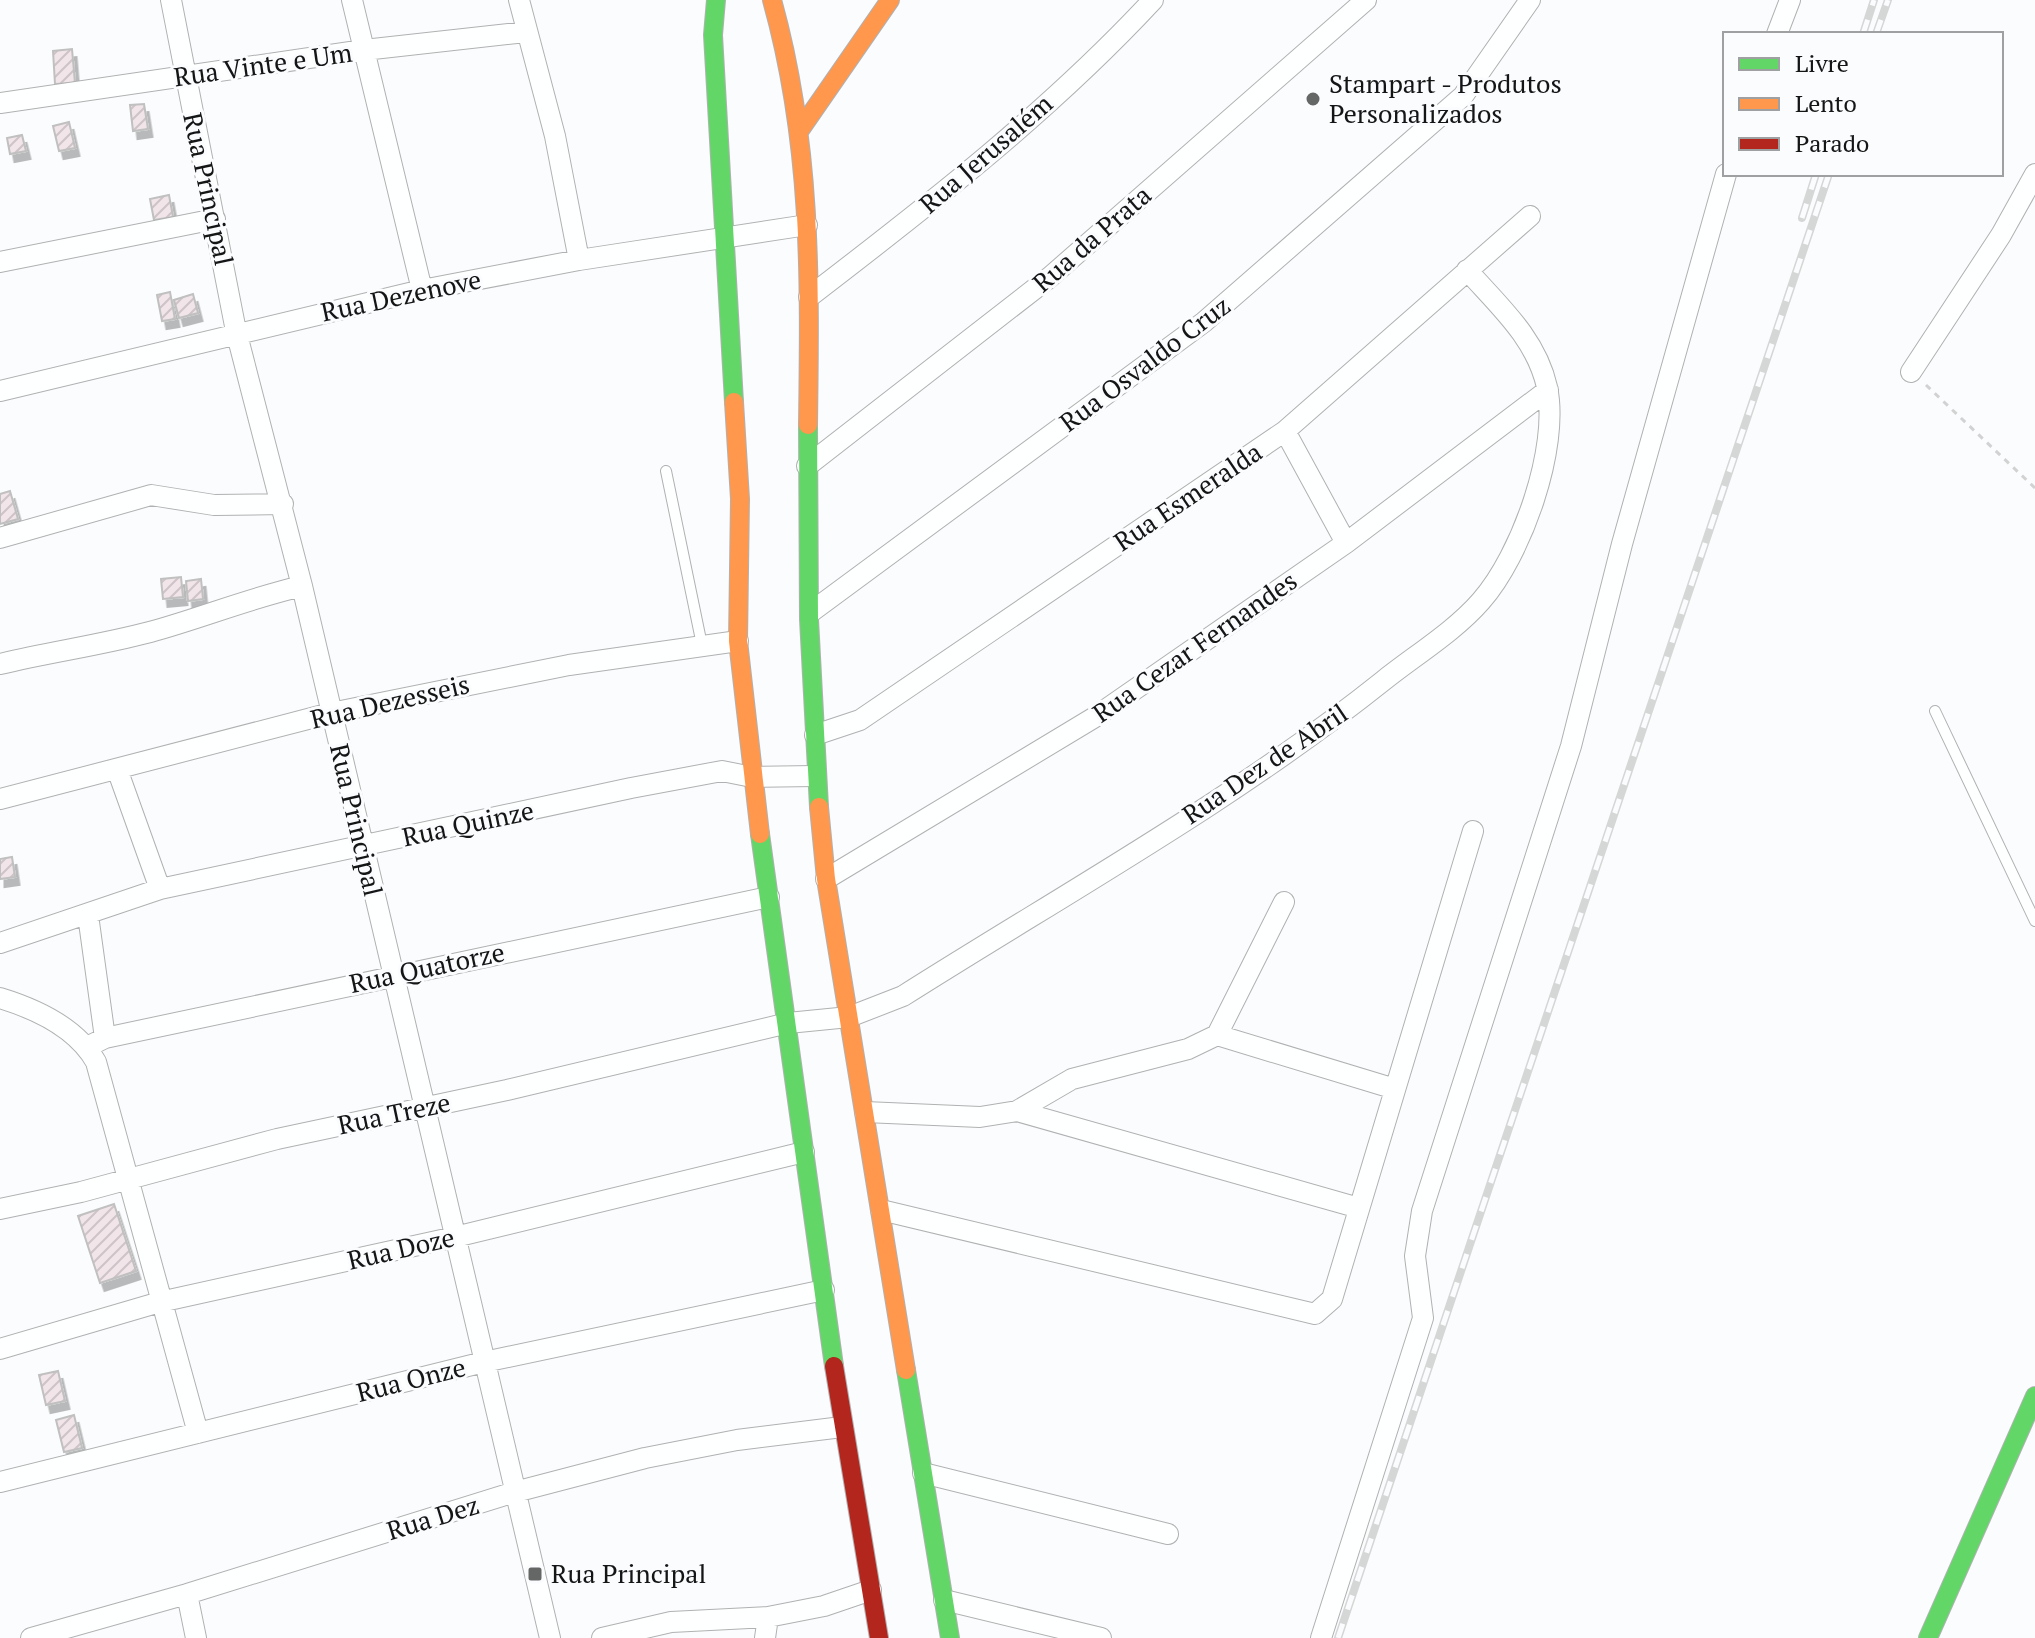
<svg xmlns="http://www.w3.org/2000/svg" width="2035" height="1638" viewBox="0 0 2035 1638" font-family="'PT Serif',serif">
<defs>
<pattern id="building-hatch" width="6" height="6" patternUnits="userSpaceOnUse" patternTransform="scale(2)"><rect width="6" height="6" fill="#f1e5ea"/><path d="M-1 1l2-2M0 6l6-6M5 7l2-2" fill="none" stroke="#cec4c8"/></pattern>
<filter id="shadow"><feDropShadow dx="4.5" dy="8" stdDeviation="0" flood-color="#0004"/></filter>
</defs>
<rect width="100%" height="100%" fill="#fbfcfd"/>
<path fill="url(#building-hatch)" stroke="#c0c0c0" stroke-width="2" filter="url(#shadow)" d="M72,49L75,83L55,84L53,51Z
M144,104L148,129L133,131L130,105Z
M69,122L75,148L59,151L53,126Z
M22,135L26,151L10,154L7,138Z
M169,195L173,217L154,220L150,199Z
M170,292L175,319L162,321L157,295Z
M193,294L198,313L179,318L174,300Z
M10,491L18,519L0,524V494Z
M181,577L183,597L163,599L161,579Z
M201,579L203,599L188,601L186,581Z
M12,857L15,877L0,879V859Z
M114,1204L136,1271L100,1283L78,1216Z
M58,1371L65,1401L46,1405L39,1375Z
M74,1415L82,1448L64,1452L56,1420Z"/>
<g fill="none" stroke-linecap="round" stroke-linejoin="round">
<defs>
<path id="lane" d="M666,471L702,645
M1935,711L2035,921"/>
<path id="street" d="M171,0L236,331L302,586L550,1638
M352,0L422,290
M519,0L555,136L579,260
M1777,34L1790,0
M0,103L364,50L526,32
M0,262L215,219
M809,297C929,205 1050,111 1153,0
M1911,372L2001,235L2035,174
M0,391L422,290L579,260L807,225
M1285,431L1346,543
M807,466L1050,277L1366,0
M0,538L151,495L214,505L283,504
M811,612L1204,322L1463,96L1530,0
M0,664C50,652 101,645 150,632C201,618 250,598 302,586
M815,735L860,720L1285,431L1530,216
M117,769L160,889
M0,799L331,713L569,665L738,641
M826,879L1095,717L1346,543L1548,390
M88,915L105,1038
M0,943L160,889L631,788L722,771L752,777L815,776
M0,998C36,1009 77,1028 96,1062L198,1433
M1217,1035L1395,1089
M87,1047L105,1038L769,897
M1017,1111L1359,1208
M865,1112L980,1117L1017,1111L1072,1079L1188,1049L1217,1035L1284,902
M0,1209L81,1192L277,1139L507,1090L788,1023L849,1017L903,996C1064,894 1234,800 1383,681C1414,656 1454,632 1481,601C1521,556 1560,448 1547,387C1536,338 1499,306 1467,270
M881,1210L1315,1314L1332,1299L1473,831
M0,1349L160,1302L455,1237L804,1152
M923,1473L1168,1534
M0,1482L484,1362L824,1290
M187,1594L196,1638
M944,1600L1101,1638
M31,1638L187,1594L515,1492L645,1458L737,1440L842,1427
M602,1638L671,1622L768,1617
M765,1638L768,1617L824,1606L871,1590
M1321,1638L1423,1318L1415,1256L1422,1211L1571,746L1622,544L1726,174"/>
<path id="fast" d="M716,0L713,35L734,402
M808,425L809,619L819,807
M760,834L834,1366
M906,1370L950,1638
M1928,1638L2035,1396"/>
<path id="slow" d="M772,0C812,143 810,278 808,425
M800,130L890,0
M734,402L740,499L738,641L760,834
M819,807L826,879L906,1370"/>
<path id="jam" d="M834,1366L879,1638"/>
</defs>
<use href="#lane" stroke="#b0b1b2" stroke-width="12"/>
<use href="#street" stroke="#b0b1b2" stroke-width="22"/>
<use href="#fast" stroke="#b0b1b2" stroke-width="20"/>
<use href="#slow" stroke="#b0b1b2" stroke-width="20"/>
<use href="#jam" stroke="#b0b1b2" stroke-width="20"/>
<path stroke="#d2d2d3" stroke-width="3" stroke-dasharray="6 6" stroke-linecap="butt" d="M1926,385L2035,488"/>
<use href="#lane" stroke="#feffff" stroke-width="10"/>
<use href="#street" stroke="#feffff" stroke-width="20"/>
<use href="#fast" stroke="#63d668" stroke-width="18"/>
<use href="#slow" stroke="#ff974d" stroke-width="18"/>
<use href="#jam" stroke="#b3261e" stroke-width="18"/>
<defs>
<path id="rail" d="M1863,34L1874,0
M1876,34L1888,0
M1802,218L1816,174
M1338,1638L1829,174"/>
</defs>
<use href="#rail" stroke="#d5d6d6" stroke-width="8"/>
<use href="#rail" stroke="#fafcfe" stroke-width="5" stroke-dasharray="15" stroke-linecap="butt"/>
</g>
<g fill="#656666" stroke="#fafcfe" stroke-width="3">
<circle cx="1313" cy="99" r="8"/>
<rect x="527" y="1566" width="16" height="16" rx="4"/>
</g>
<g text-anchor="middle" stroke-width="6" stroke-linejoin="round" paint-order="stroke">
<g font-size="26" fill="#141515" stroke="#fafcfe">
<text transform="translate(263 65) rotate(-8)" y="9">Rua Vinte e Um</text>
<text transform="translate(986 154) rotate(-41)" y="9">Rua Jerusalém</text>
<text transform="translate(208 189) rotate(78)" y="9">Rua Principal</text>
<text transform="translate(1092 239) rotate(-41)" y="9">Rua da Prata</text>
<text transform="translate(401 296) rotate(-12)" y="9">Rua Dezenove</text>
<text transform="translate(1145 364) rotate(-37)" y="9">Rua Osvaldo Cruz</text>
<text transform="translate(1188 497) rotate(-34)" y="9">Rua Esmeralda</text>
<text transform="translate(1195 647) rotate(-35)" y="9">Rua Cezar Fernandes</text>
<text transform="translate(390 702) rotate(-13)" y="9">Rua Dezesseis</text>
<text transform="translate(1265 764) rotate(-34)" y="9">Rua Dez de Abril</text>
<text transform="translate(356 820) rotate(77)" y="9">Rua Principal</text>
<text transform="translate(468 824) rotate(-12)" y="9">Rua Quinze</text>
<text transform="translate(427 968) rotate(-12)" y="9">Rua Quatorze</text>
<text transform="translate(394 1114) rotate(-12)" y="9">Rua Treze</text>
<text transform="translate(401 1249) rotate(-13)" y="9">Rua Doze</text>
<text transform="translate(411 1380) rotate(-14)" y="9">Rua Onze</text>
<text transform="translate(433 1518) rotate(-17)" y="9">Rua Dez</text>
</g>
<g font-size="26" fill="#141515" stroke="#fafcfe" text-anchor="start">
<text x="1329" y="93">Stampart - Produtos<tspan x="1329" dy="30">Personalizados</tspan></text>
<text x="551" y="1583">Rua Principal</text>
</g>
</g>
<rect x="1723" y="32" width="280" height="144" fill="#fafcfe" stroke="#9ea0a1" stroke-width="2"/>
<rect x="1739" y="58" width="40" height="12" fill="#63d668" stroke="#9ea0a1" stroke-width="2"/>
<text x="1795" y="72" font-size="24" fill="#141515">Livre</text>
<rect x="1739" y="98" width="40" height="12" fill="#ff974d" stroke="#9ea0a1" stroke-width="2"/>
<text x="1795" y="112" font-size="24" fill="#141515">Lento</text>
<rect x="1739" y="138" width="40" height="12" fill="#b3261e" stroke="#9ea0a1" stroke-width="2"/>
<text x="1795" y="152" font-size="24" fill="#141515">Parado</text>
</svg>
